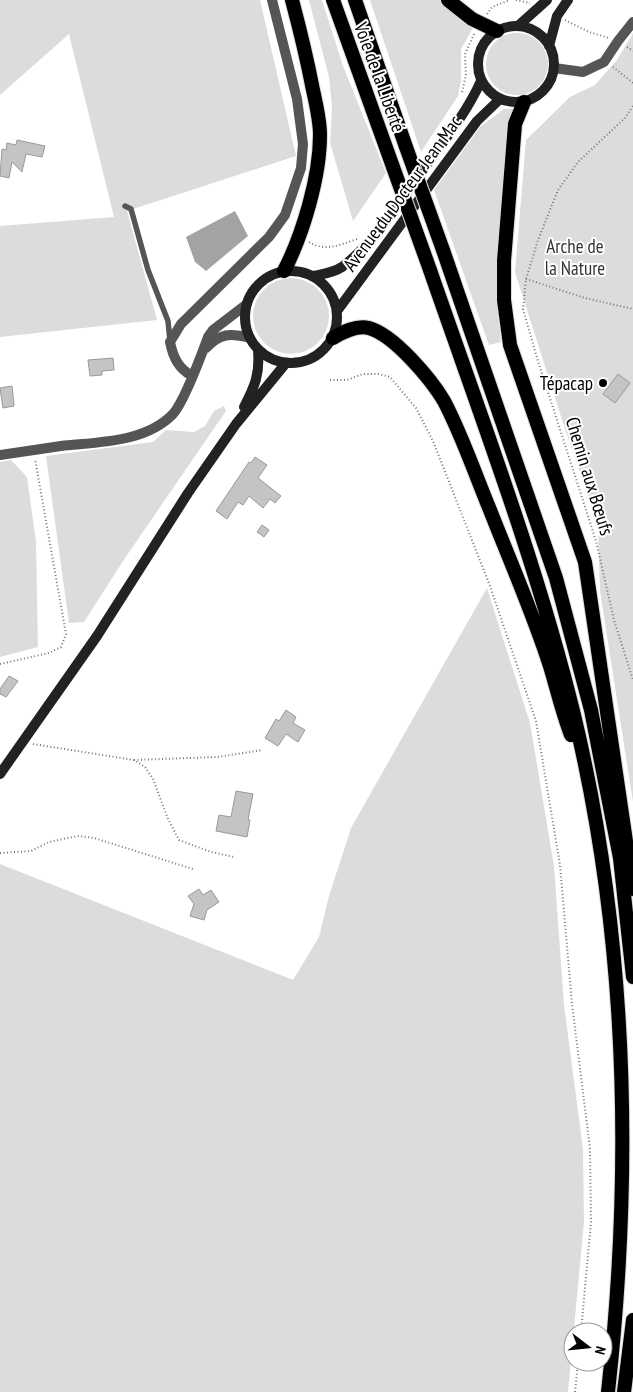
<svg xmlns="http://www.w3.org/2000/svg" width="633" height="1392" viewBox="0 0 633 1392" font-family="'PT Sans Narrow',sans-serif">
<rect width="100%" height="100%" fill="#fff"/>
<path fill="#dcdcdc" d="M0,0H260L296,156L127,211L157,320L0,337V226L114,217L69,34L0,95Z
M309,0H322L343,66L386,173L353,221L330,143L332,107L329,77Z
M370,0H440L474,26L461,49V81L458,96L421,152Z
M633,33V802L600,591L598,524L564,426L515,272L526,140L570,97L595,85L617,60Z
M486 64a31 31 0 1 1 62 0a31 31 0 1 1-62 0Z
M504,109H516C505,186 493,264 501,342L489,345L434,190L480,127Z
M253 316a38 38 0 1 1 76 0a38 38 0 1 1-76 0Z
M224,406L226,411L125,558L84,622L69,623L46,456L153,442L166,430L194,432L205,426L214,411Z
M11,460L27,477L36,542L38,647L0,657V462Z
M487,588L530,723L554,866L564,1005L583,1149L584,1222L568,1392H0V864L293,980L319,937L329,896L351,828Z"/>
<path fill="#a3a3a3" d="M235,211L248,236L206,271L195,262L186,237Z"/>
<path fill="#c4c4c4" stroke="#999" d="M17,140L45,146L42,157L26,154L22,172L12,162L9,178L0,176L2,149L6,150L7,143L16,145Z
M113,358L114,370L102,371V375L90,376L88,360Z
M618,374L630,383L615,403L603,394Z
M12,386L14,406L3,408L0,388Z
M255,457L267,465L258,478L281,496L275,503L270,499L263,508L249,496L243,505L238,502L227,519L216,511L249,462L251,463Z
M262,525L269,530L264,537L257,532Z
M9,676L18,681L6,697L0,694V689Z
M286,710L296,717L293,723L305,730L298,742L286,734L278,746L265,738L276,719L279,721Z
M236,791L253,794L248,820H250L247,837L216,831L219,815L231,817Z
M199,889L203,895L211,890L219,902L207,910L204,920L190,916L194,904L188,896Z"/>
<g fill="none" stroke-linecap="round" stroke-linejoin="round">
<defs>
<path id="trunk" d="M333,0L393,167
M355,0L406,147
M448,0L472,19L497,31
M524,102L515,124L504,261V300L510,345L585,562L633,889
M443,250L556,578L591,710L620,858L633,977
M430,270C481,417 537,564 574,715C627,936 633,1167 608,1392
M284,271C303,234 320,177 320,135C320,120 316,104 313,90C307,59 300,30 292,0
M333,338C343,332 356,325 369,328C394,335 431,379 444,401C462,435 475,474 490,510C510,561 533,613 550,666C557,689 562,712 571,735
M624,1392L633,1320"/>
</defs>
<use href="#trunk" stroke="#dbdbdb" stroke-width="16"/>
<path stroke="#777" stroke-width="2" stroke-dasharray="1 2.5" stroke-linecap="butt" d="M516,0L530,3
M487,14L492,7L510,0
M565,20L589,32L609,38
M627,47L633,51
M613,67L633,83
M462,92L466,75L465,54L475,32
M633,106L626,117L578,162L558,190L538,240L526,279L523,309L537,358L596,541L614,620L633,680
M309,242C325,252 340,245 357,239
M526,279L585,298L633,309
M330,380H347L363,374H379L390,377L416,408L433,441L490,586L536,721L560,865L572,1004L590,1149L591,1222L581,1332
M0,664L49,653L61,647L66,634L35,459
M33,744L134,760L145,767L153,779L168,819L179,840L211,852L234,857
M134,760L217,757L263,750
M0,853L31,851L49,842L67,838L79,836L94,838L193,869
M575,1392L578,1362"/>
<path stroke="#555" stroke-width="5.5" d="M125,206L131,209L148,270L168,321L170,341"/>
<path stroke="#555" stroke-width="10" d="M554,68L583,72L604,62L618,41L633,22
M206,348C220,333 230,333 250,338
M192,376C178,368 173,357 170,342L181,324L269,237L285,215L301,168L303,144L297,99L272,0
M0,455C20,452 40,449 61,446C97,442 145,443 173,414C185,400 201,356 208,337L213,330L247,304"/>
<path stroke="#222" stroke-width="10" d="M478 64a38 38 0 1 1 76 0a38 38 0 1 1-76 0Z
M518,26L547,0
M549,46L557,16L568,0
M245 317a46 46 0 1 1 92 0a46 46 0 1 1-92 0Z
M313,276C323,274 333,273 342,267C375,242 398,204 422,171C443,142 466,114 481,81
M337,311L477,121L500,99
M244,407C255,386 260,374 258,350
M0,774L97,636L188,493L236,424L286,363"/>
<use href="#trunk" stroke="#000" stroke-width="14"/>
<defs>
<path id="trunk-bridge" d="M406,147L443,250
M393,167L430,270"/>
</defs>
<use href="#trunk-bridge" stroke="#dbdbdb" stroke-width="16" stroke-linecap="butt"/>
<use href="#trunk-bridge" stroke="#000" stroke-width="14"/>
</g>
<circle fill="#000" stroke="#fff" stroke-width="2" cx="603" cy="383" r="5"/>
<g text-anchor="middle" stroke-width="4" stroke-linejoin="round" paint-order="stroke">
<g font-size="19" fill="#000" stroke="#fff">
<text transform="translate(380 77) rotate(70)" y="7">Voie de la Liberté</text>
<text transform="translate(402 193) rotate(-54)" y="7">Avenue du Docteur Jean Mac</text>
<text transform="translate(590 476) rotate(73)" y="7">Chemin aux Bœufs</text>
</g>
<g font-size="19" fill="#333" stroke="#fff">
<text x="575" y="253">Arche de<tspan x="575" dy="22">la Nature</tspan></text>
</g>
<g font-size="19" fill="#000" stroke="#fff" text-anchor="end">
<text x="593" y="390">Tépacap</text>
</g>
</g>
<g transform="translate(588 1347) rotate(106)"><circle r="24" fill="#ffffff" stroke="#999999"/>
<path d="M0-4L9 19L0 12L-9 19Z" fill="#000000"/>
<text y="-8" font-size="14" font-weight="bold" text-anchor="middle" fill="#000000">N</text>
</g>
</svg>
